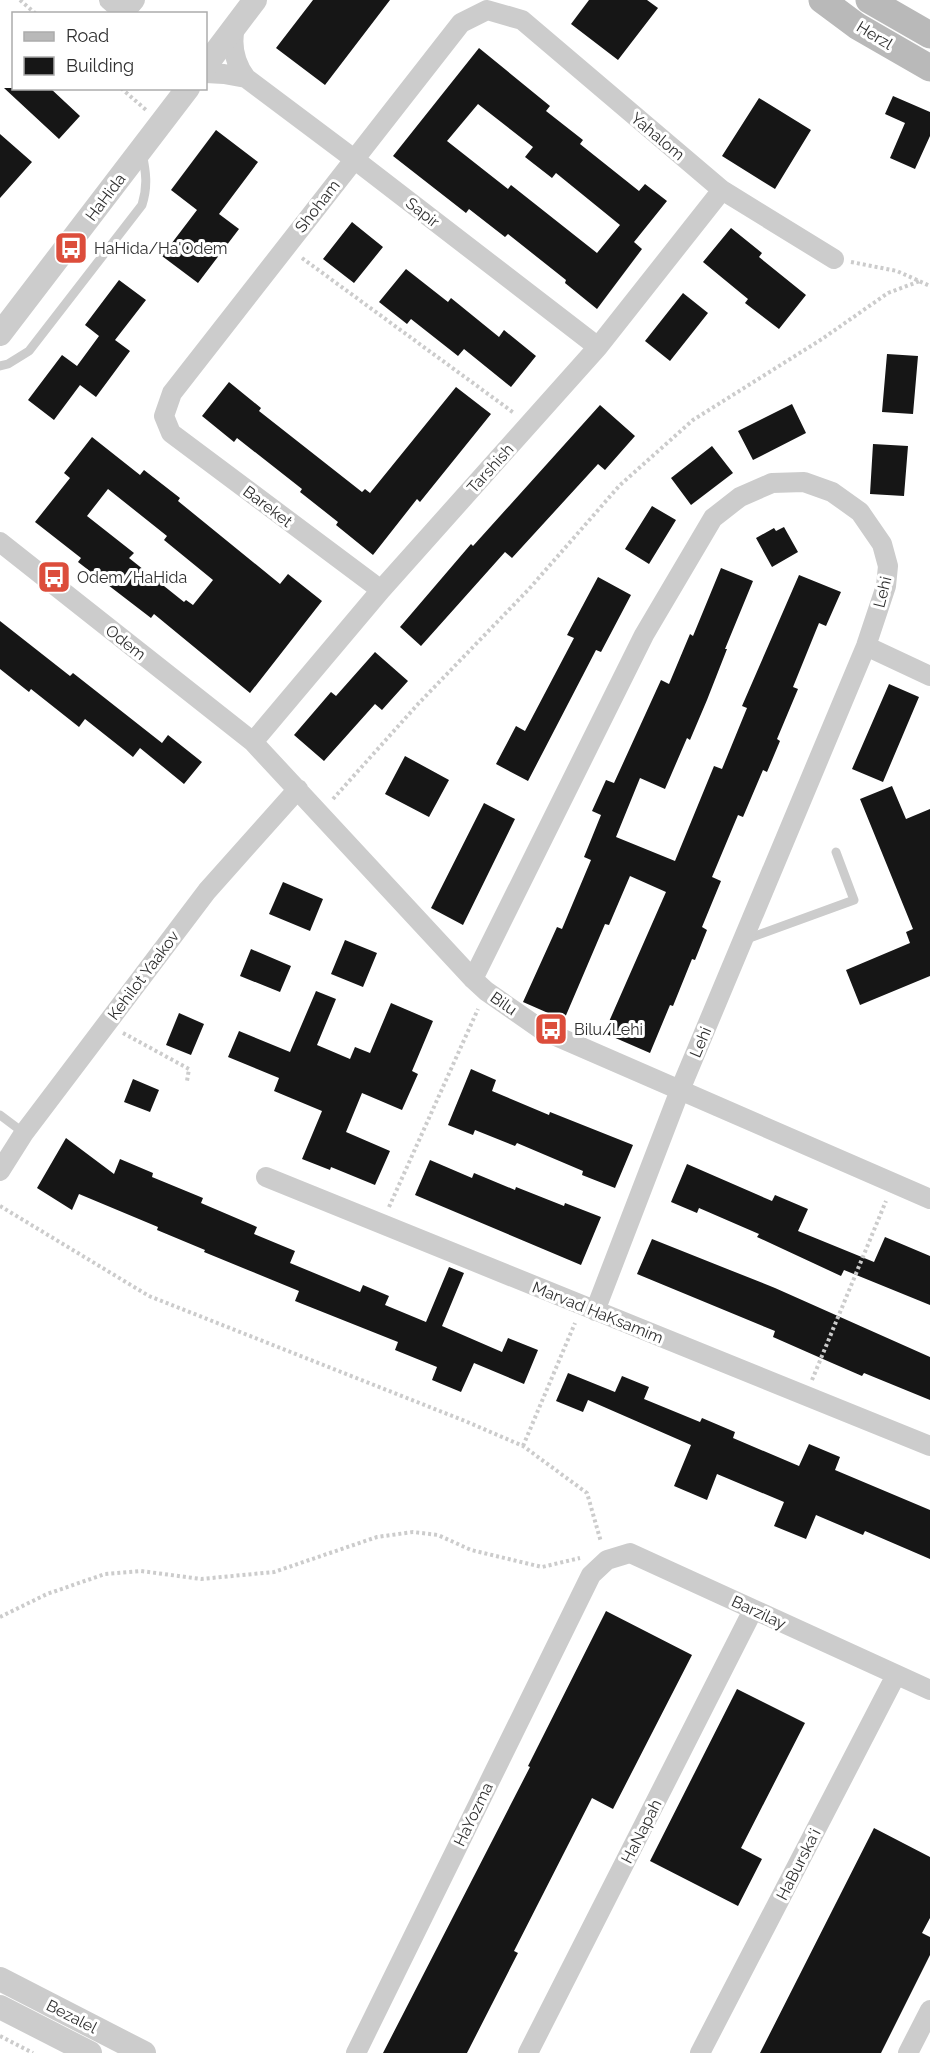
<svg xmlns="http://www.w3.org/2000/svg" width="930" height="2053" viewBox="0 0 930 2053" font-family="Raleway,sans-serif">
<rect width="100%" height="100%" fill="#fff"/>
<path fill="#161616" fill-rule="evenodd" d="M313,0H390L325,85L276,48Z
M589,0H647L658,8L618,60L571,24Z
M479,48L550,106L546,111L583,140L580,144L639,191L645,184L667,201L634,242L642,249L597,309L565,283L566,280L508,234L505,237L469,209L466,213L393,156ZM478,104L533,147L525,157L552,178L556,173L620,225L597,253L511,185L508,189L447,141Z
M4,88H50L80,116L59,139Z
M893,96L930,112V136L915,169L890,158L905,123L885,114Z
M759,98L811,130L775,189L722,156Z
M216,130L258,162L219,214L239,229L198,283L162,256L197,210L171,190Z
M0,134L32,162L0,198Z
M352,222L383,247L354,283L323,259Z
M731,228L762,253L759,257L806,295L779,329L745,303L748,299L703,262Z
M406,269L448,302L451,298L499,337L504,330L536,356L511,387L464,349L458,356L411,319L407,324L379,302Z
M119,280L146,300L115,340L130,351L96,397L80,385L54,420L28,400L62,355L77,366L99,336L85,325Z
M683,293L708,313L670,361L645,341Z
M887,354L918,356L913,414L882,412Z
M229,382L261,408L259,411L362,492L365,489L370,493L456,387L491,414L420,502L417,499L373,555L336,525L338,522L300,492L302,489L237,438L234,442L202,416Z
M792,404L806,433L753,460L738,431Z
M600,405L635,436L605,470L598,464L512,558L505,552L421,646L400,627L471,544L473,546Z
M92,437L140,475L144,470L180,498L178,501L280,584L288,574L322,601L250,693L154,614L151,618L108,585L78,562L81,558L35,522L70,478L64,473ZM108,489L167,536L164,540L213,580L193,605L186,600L184,602L129,558L134,553L87,516Z
M873,444L908,446L904,496L870,494Z
M712,446L733,473L691,505L671,478Z
M652,506L676,520L649,564L625,549Z
M784,527L798,552L772,567L756,538L774,528L776,531Z
M721,568L753,581L725,649H727L707,700L690,740L687,738L665,789L640,778L616,837L675,861L714,766L722,769L747,708L742,706L799,575L841,592L826,626L819,623L793,687L798,689L777,739L780,741L767,772L763,770L743,817L738,815L712,877L721,881L702,927L707,930L695,960L692,959L673,1006L670,1005L650,1053L604,1033L666,892L630,876L609,925L605,924L564,1020L523,1002L557,927L562,929L591,860L584,857L601,815L592,811L606,780L614,783L661,680L669,684L690,634L693,636Z
M598,577L631,595L601,652L596,650L528,781L496,764L516,726L525,731L574,638L567,635Z
M0,621L70,676L73,673L162,743L168,735L202,762L184,784L140,748L133,757L85,719L79,727L31,689L29,692L0,669Z
M375,652L408,681L382,710L375,704L324,761L294,735L331,692L336,696Z
M889,684L919,697L883,782L852,769Z
M405,756L449,780L429,817L385,794Z
M892,786L906,819L930,809V976L860,1005L846,970L910,943L906,932L913,929L860,799Z
M484,803L515,819L463,925L431,908Z
M283,882L323,899L310,931L269,914Z
M345,940L377,953L363,987L331,974Z
M251,949L291,966L280,992L240,976Z
M316,991L336,999L317,1045L350,1059L355,1047L370,1053L391,1003L433,1021L412,1071L418,1074L402,1110L362,1093L346,1132L390,1151L375,1185L331,1167L330,1170L302,1159L322,1111L274,1091L279,1078L228,1057L239,1031L290,1052Z
M179,1013L204,1024L191,1055L166,1045Z
M471,1069L496,1080L492,1091L549,1115L550,1112L633,1145L615,1188L582,1175L583,1171L517,1143L515,1146L475,1130L473,1135L448,1125Z
M133,1079L159,1090L150,1112L124,1102Z
M66,1138L114,1174L120,1159L153,1173L152,1177L203,1198L201,1203L257,1227L254,1234L295,1251L290,1263L360,1292L363,1285L389,1296L385,1305L426,1322L449,1267L464,1273L442,1326L502,1352L508,1338L538,1350L524,1384L474,1363L461,1392L432,1380L437,1367L395,1350L398,1342L295,1301L299,1291L204,1252L205,1250L157,1230L158,1227L79,1194L72,1210L37,1188Z
M430,1160L472,1178L474,1173L515,1190L516,1187L564,1206L565,1203L601,1217L581,1265L415,1195Z
M687,1164L772,1201L775,1195L808,1209L798,1231L874,1262L885,1237L930,1256V1305L844,1270L841,1276L757,1237L759,1234L699,1208L697,1213L671,1202Z
M652,1239L775,1288L930,1357V1400L864,1373L862,1376L832,1363L773,1337L775,1331L637,1274Z
M568,1373L615,1392L622,1376L649,1387L644,1399L700,1422L702,1418L735,1432L733,1438L799,1466L809,1444L840,1457L835,1470L930,1510V1559L865,1531L863,1535L816,1515L806,1539L774,1526L784,1502L717,1474L707,1500L674,1486L691,1445L588,1400L583,1412L556,1401Z
M606,1611L692,1655L613,1809L592,1798L514,1951L518,1953L467,2053H383L530,1767L528,1766Z
M737,1689L805,1723L741,1848L762,1859L738,1906L650,1861Z
M874,1828L930,1857V1918L922,1933L930,1937V1955L881,2053H760Z"/>
<g fill="none" stroke-linecap="round" stroke-linejoin="round">
<path stroke="#ccc" stroke-width="4" stroke-dasharray="3 3" stroke-linecap="butt" d="M20,0L36,14
M121,88L146,110
M302,258L514,413
M851,262L897,271L930,286
M333,799L418,704L529,589L620,485L693,420L822,339L888,293L920,281
M123,1033L189,1069L187,1081
M0,1206L149,1296L465,1421L523,1446L587,1493L601,1542
M389,1207L478,1009
M812,1380L886,1201
M523,1446L575,1323
M0,1617L47,1594L105,1574L141,1571L201,1579L274,1572L377,1537L413,1532L438,1535L471,1550L542,1567L580,1558
M0,2036L33,2053"/>
<path stroke="#ccc" stroke-width="9" d="M0,366L8,364L29,351L142,205C148,186 146,172 142,153
M744,940L854,900L836,852
M0,1115L24,1133"/>
<path stroke="#ccc" stroke-width="20" d="M109,0L124,13L135,0
M235,27C231,45 235,63 246,78L354,159L598,347
M206,73L224,74L246,78
M0,542L253,742L473,979L486,991L542,1030L930,1199
M381,590L171,433L164,416L172,393L461,23L487,10L522,20L722,190L834,259
M866,646L930,676
M253,742L381,590L598,347L722,190
M473,979L644,635L713,518L740,497L772,483L804,482L832,492L860,512L882,544L888,566L886,586L866,646L680,1090L595,1311
M0,1171L24,1133L207,891L298,789
M266,1177L930,1446
M356,2053L591,1575L607,1560L630,1553L930,1690
M528,2053L753,1610
M700,2053L896,1675
M908,2053L930,2010"/>
<path stroke="#ccc" stroke-width="24" d="M206,65L255,0
M0,334L188,88
M0,1979L144,2053
M0,2007L90,2053"/>
<path stroke="#b9b9b9" stroke-width="27" d="M822,0L857,26L930,68
M869,0L930,35"/>
</g>
<defs>
<symbol id="bus-square" viewBox="-11 -11 22 22"><rect x="-9" y="-9" width="18" height="18" rx="4" fill="#dc4d3b" stroke="#fff"/><path d="M-5-6H5V4H4V6H2V4H-2V6H-4V4H-5ZM-3.5-4V0h7V-4ZM-3.5 1.2v1.5H-2V1.2ZM2 1.2v1.5H3.5V1.2Z" fill="#fff"/></symbol>
</defs>
<g fill-rule="evenodd">
<use href="#bus-square" x="52" y="229" width="38" height="38"/>
<use href="#bus-square" x="35" y="558" width="38" height="38"/>
<use href="#bus-square" x="532" y="1010" width="38" height="38"/>
</g>
<g text-anchor="middle" stroke-width="6" stroke-linejoin="round" paint-order="stroke">
<g font-size="16" fill="#2f2f2f" stroke="#fff">
<text transform="translate(875 35) rotate(31)" y="6">Herzl</text>
<text transform="translate(658 136) rotate(40)" y="6">Yahalom</text>
<text transform="translate(105 197) rotate(-53)" y="6">HaHida</text>
<text transform="translate(317 206) rotate(-52)" y="6">Shoham</text>
<text transform="translate(423 212) rotate(38)" y="6">Sapir</text>
<text transform="translate(490 468) rotate(-48)" y="6">Tarshish</text>
<text transform="translate(268 506) rotate(37)" y="6">Bareket</text>
<text transform="translate(882 592) rotate(-76)" y="6">Lehi</text>
<text transform="translate(126 642) rotate(38)" y="6">Odem</text>
<text transform="translate(143 975) rotate(-53)" y="6">Kehilot Yaakov</text>
<text transform="translate(504 1003) rotate(35)" y="6">Bilu</text>
<text transform="translate(700 1042) rotate(-67)" y="6">Lehi</text>
<text transform="translate(598 1312) rotate(22)" y="6">Marvad HaKsamim</text>
<text transform="translate(759 1612) rotate(25)" y="6">Barzilay</text>
<text transform="translate(473 1814) rotate(-64)" y="6">HaYozma</text>
<text transform="translate(641 1831) rotate(-63)" y="6">HaNapah</text>
<text transform="translate(798 1864) rotate(-63)" y="6">HaBurska'i</text>
<text transform="translate(72 2016) rotate(27)" y="6">Bezalel</text>
</g>
<g font-size="16" fill="#2f2f2f" stroke="#fff" text-anchor="start">
<text x="94" y="254">HaHida/Ha'Odem</text>
<text x="77" y="583">Odem/HaHida</text>
<text x="574" y="1035">Bilu/Lehi</text>
</g>
</g>
<rect x="12" y="12" width="195" height="78" fill="#ffffff" stroke="#acacac" stroke-width="1.5"/>
<rect x="24" y="32" width="30" height="9" fill="#b9b9b9" stroke="#acacac" stroke-width="1.5"/>
<text x="66" y="42" font-size="18" fill="#2f2f2f">Road</text>
<rect x="24" y="57" width="30" height="18" fill="#161616" stroke="#acacac" stroke-width="1.5"/>
<text x="66" y="72" font-size="18" fill="#2f2f2f">Building</text>
</svg>
